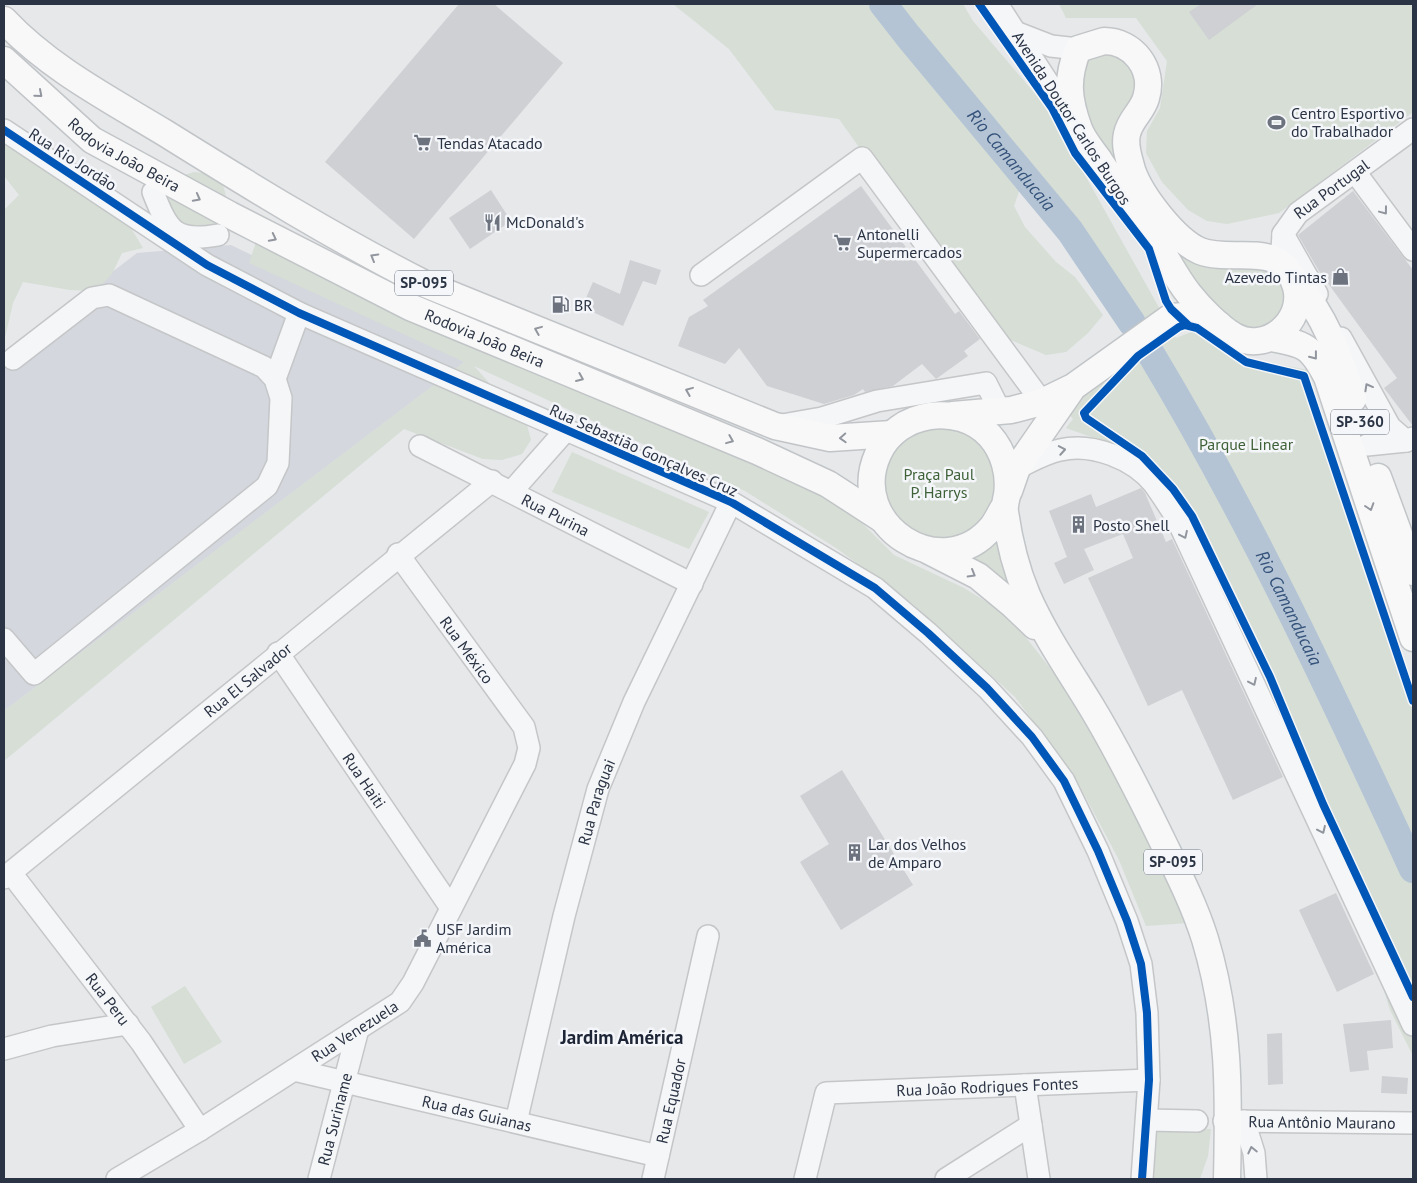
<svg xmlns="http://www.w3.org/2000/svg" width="1417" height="1183" viewBox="0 0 1417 1183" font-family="'PT Sans',sans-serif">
<rect width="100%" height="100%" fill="#e6e8ea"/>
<path fill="#d4d7dd" d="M231,245L467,360L4,711V355L137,253Z"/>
<path fill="#d6ded6" d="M673,4H963L973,21L1048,109L1176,338L1194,331L1241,357L1308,370L1413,686V1056L1390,1010L1378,971L1158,494L1108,443L1066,428L1073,419L1068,413L1084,375L1108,384L1145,356L1129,332L1104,263L1075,227L1056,212L1043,192L1022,183L1014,206L1025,227L1056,262L1075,277L1103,315L1088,333L1066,352L1046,355L1006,338L972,306L839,119L775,110L729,49Z
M1059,4H1413V112L1279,213L1227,224L1207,221L1188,210L1162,182L1146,153L1147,131L1160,108L1167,61L1136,18H1066Z
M1120,51L1138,73V89L1118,155L1201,262L1270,265L1289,297L1279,321L1245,331L1195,286L1088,126L1080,86L1083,57Z
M4,141L122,213L143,248L122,253L112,274L96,291L70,290L23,282L13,303L4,342V210L19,195L4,176Z
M194,172C218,174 225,180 227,205L178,177Z
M170,196L222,223L206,233L195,236L167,210Z
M256,242L825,494L863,524L894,555L964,588L1008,615L1058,678L1110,766L1188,923L1146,926L1119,860L1076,779L1015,697L913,604L836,548L745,491L474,366L527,425L531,440L522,454L502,460L483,459L404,429L4,761V711L464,362L249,263Z
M940,425L962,430L980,441L991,457L997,494L989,515L955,540L914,536L886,507L884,467L890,453L919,429Z
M572,452L709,512L689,549L552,492Z
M999,528L1036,621L957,558Z
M185,986L222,1042L184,1064L151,1007Z
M1153,1128L1211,1129L1208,1156L1200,1179H1148Z"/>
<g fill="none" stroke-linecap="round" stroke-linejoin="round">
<g stroke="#b4c4d5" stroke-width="28">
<path id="s1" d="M883,4L908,36L1070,231L1132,323"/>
<path id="s2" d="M1151,354C1251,520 1332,694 1413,869"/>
</g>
</g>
<path fill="#ced0d3" d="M459,4H494L563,63L414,239L325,162Z
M1201,4H1258L1209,40L1189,12Z
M861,186L955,314L959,311L980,339L964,351L968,356L936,379L922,364L893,386L865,392L863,389L854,395L824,404L767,386L739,348L725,364L678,346L689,317L708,306L703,300Z
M491,190L511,221L470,249L449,218Z
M1353,191L1413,270V426L1384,388L1397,378L1319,271L1298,235Z
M630,260L661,270L656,285L643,281L623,326L582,307L593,282L620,294Z
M1141,488L1145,493L1166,542L1172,539L1283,777L1233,800L1182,690L1148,706L1088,578L1133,558L1123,534L1084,549L1094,570L1064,584L1054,563L1067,557L1049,511L1091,494L1096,507Z
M842,770L913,885L841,930L800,862L829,844L800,796Z
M1336,893L1374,974L1337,992L1299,910Z
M1391,1020L1393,1048L1367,1051L1369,1070L1350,1072L1343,1024Z
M1282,1033L1283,1084L1268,1085L1267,1034Z
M1382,1076L1408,1078L1407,1094L1381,1093Z"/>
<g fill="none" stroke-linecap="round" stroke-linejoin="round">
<defs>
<g id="minor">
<path d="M997,4L1073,121"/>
<path d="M1015,32L1051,46L1078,49"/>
<path d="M4,130L207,265L299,313L731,502L875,588L928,633L987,688L1032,737L1064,781L1098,851L1127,921L1141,964L1147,1013L1149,1080L1142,1179"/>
<path d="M1355,172L1413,250"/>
<path d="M153,192C168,230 174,243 218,235"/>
<path d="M1283,234L1317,294"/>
<path id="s3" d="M1282,249L1283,234L1298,213L1413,129"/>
<path d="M701,275L862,158L1042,402"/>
<path d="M1341,338L1390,427L1406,441"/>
<path d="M275,379L299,313"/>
<path d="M782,425L822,418L877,401L986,383L1000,411"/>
<path d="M1367,445L1406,441L1413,438"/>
<path id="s4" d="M420,446L692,584"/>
<path d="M1017,468C1030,462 1045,453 1060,450C1092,442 1134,459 1154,484C1162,495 1169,506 1176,517L1413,1025"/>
<path d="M512,491L566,430"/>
<path d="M4,639L34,674L267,486L278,463L281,398L275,379L264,367L109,295L92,298L13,359"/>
<path id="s5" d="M278,653L451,908"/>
<path id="s6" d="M11,873L141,1042L200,1130"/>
<path id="s7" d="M4,878L492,481"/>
<path d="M4,1049L52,1036L128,1024"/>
<path id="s8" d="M294,1070L658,1156"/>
<path d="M1025,1085L1039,1179"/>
<path d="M1147,1120L1197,1121"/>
<path id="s9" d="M1224,1121L1413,1123"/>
<path d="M1244,1121L1254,1153L1256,1179"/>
<path id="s10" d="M516,1122L564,916L598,789L634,702L731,502"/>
<path id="s11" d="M117,1179L200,1130L400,1002L413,983L525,764L529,748L524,727L398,554"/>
<path id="s12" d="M319,1179L358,1029"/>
<path id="s13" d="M653,1179L708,936"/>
<path id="s14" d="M805,1179L826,1093L1149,1080"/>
<path d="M946,1179L1031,1125"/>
</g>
<g id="major">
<path d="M4,20C49,68 109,99 165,133C250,186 336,239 425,284L775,426L830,438L892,434"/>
<path d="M1104,41C1133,41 1155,69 1146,98C1142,112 1130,119 1127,134C1124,146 1129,158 1132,170C1141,196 1175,240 1200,251C1234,264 1282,238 1296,287C1305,322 1266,354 1234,336C1219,327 1200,308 1189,294C1176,278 1167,259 1156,242C1137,214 1117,188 1099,160C1092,150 1083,140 1079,129C1068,99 1066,79 1078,49Z"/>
<path id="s15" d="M4,60L92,140L230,215L410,307L757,451L828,484L882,519"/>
<path d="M1294,279C1326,317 1338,353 1353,399"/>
<path d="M1271,338C1305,344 1311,346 1327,377L1413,638"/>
<path d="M953,415L1011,410L1042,402L1073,387L1171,317L1197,315L1208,318L1219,325"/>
<path d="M1378,477L1413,572"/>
<path d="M1009,491L1017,468L1071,390"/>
<path d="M1004,507C1000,513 997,521 992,527C942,587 846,525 878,454C897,411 959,402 990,436C1004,452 1010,474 1007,495C1006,501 1004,505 1005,512C1009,540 1016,569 1027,595C1044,634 1069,670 1091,706C1117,749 1139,793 1161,838C1177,871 1194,904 1205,939C1230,1022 1229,1094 1227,1179"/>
<path d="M929,551L978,576L1013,605L1035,626"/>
</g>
</defs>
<use href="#minor" stroke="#c4c6c8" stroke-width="24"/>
<use href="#major" stroke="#c2c5c8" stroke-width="29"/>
<use href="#minor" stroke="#f5f6f7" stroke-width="21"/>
<use href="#major" stroke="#f8f8f8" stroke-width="26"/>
<defs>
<path id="cycleway" d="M979,4L1052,108L1075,153L1149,249L1166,301L1171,309L1189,326
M4,130L207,265L299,313L731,502L875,588L928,633L987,688L1032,737L1064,781L1098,851L1127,921L1141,964L1147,1013L1149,1080L1142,1179
M1413,701L1304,376L1246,362L1197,328L1185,325L1179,327L1138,356L1084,413L1086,418L1142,456L1173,489L1192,516L1270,677L1323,804L1413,997"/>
</defs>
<use href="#cycleway" stroke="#f4f6f9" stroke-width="11"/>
<use href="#cycleway" stroke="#0057b8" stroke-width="8"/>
</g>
<defs><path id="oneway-chevron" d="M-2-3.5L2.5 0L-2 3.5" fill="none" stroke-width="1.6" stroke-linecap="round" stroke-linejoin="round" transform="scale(1.25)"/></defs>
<g stroke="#92969e">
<use href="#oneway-chevron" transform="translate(39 94) rotate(41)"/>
<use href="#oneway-chevron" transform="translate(197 198) rotate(28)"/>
<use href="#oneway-chevron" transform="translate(273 238) rotate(27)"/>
<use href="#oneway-chevron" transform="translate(374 257) rotate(-150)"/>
<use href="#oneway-chevron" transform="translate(538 330) rotate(-158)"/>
<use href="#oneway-chevron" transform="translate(1314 356) rotate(52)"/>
<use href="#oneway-chevron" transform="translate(580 378) rotate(23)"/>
<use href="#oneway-chevron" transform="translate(689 391) rotate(-158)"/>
<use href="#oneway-chevron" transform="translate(843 438) rotate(177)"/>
<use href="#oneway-chevron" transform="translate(730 440) rotate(22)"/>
<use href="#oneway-chevron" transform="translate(1370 507) rotate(72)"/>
<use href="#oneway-chevron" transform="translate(972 574) rotate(30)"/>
</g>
<g stroke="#90959e">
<use href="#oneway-chevron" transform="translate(1384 211) rotate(53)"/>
<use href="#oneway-chevron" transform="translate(1368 387) rotate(-119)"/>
<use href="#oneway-chevron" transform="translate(1062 450) rotate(-10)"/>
<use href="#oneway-chevron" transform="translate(1184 535) rotate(65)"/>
<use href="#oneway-chevron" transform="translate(1253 682) rotate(65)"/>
<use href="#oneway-chevron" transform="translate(1322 830) rotate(65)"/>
<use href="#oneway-chevron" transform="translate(1252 1150) rotate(-103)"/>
</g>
<defs>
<symbol id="stadium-bare" viewBox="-9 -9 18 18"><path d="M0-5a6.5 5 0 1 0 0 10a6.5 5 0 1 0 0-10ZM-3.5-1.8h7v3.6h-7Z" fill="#6c737f" stroke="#f4f6f9" stroke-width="2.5" paint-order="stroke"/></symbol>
<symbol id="supermarket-bare" viewBox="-9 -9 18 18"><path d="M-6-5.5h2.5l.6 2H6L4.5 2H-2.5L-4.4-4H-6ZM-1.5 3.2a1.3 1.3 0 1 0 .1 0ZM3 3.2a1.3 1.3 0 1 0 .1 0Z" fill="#6c737f" stroke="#f4f6f9" stroke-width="2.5" paint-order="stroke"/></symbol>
<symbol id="restaurant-bare" viewBox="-9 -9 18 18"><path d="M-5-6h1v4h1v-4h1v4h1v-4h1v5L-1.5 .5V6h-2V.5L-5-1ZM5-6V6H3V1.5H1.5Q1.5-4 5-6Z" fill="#6c737f" stroke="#f4f6f9" stroke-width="2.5" paint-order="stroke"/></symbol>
<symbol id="shop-bare" viewBox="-9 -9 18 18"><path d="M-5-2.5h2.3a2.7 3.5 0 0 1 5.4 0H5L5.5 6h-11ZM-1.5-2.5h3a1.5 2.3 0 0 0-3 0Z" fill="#6c737f" stroke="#f4f6f9" stroke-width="2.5" paint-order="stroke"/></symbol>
<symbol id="fuel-bare" viewBox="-9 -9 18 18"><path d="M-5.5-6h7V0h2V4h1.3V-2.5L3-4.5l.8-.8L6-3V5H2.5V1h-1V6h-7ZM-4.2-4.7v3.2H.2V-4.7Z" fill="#6c737f" stroke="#f4f6f9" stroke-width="2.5" paint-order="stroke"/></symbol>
<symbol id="building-bare" viewBox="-9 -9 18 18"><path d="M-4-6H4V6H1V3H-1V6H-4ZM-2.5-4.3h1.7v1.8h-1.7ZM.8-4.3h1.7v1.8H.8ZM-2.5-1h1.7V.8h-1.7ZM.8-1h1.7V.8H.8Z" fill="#6c737f" stroke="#f4f6f9" stroke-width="2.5" paint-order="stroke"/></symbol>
<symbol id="civic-bare" viewBox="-9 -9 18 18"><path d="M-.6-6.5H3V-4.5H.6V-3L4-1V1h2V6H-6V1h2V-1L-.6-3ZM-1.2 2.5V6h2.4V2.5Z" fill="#6c737f" stroke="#f4f6f9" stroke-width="2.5" paint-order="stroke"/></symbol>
</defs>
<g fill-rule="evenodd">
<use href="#stadium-bare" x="1264" y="110" width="25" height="25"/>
<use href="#supermarket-bare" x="410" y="130" width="25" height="25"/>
<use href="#restaurant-bare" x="480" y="210" width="25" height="25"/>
<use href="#supermarket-bare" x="830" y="230" width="25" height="25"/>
<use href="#shop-bare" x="1328" y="264" width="25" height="25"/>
<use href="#fuel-bare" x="548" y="292" width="25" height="25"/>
<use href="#building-bare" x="1066" y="512" width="25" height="25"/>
<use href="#building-bare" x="842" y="840" width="25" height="25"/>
<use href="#civic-bare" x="410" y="926" width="25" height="25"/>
</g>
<g text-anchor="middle" stroke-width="5" stroke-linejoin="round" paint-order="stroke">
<g fill="#f4f6f9" stroke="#676e7b" stroke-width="1">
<rect x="395" y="270.5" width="58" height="25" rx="4"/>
<rect x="1331" y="409.5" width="58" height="25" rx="4"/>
<rect x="1144" y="849.5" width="58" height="25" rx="4"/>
</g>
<g font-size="15" font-weight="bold" fill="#2b3445">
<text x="424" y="288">SP-095</text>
<text x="1360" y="427">SP-360</text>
<text x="1173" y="867">SP-095</text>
</g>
<g font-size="16" fill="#2b3445" stroke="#f4f6f9" text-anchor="start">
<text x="1291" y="119">Centro Esportivo<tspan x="1291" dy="18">do Trabalhador</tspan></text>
<text x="437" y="149">Tendas Atacado</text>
<text x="506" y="228">McDonald's</text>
<text x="857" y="240">Antonelli<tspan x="857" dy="18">Supermercados</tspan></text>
<text x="1327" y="283" text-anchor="end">Azevedo Tintas</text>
<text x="574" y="311">BR</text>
<text x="1093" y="531">Posto Shell</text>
<text x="868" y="850">Lar dos Velhos<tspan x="868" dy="18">de Amparo</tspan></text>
<text x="436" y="935">USF Jardim<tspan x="436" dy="18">América</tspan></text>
</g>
<g font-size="16" fill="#2b3445" stroke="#f4f6f9">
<text transform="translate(1072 118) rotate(57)" y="6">Avenida Doutor Carlos Burgos</text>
<text dy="6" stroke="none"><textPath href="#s15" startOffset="154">Rodovia João Beira</textPath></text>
<text transform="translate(73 159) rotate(33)" y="6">Rua Rio Jordão</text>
<text dy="6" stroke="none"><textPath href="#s3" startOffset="82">Rua Portugal</textPath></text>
<text dy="6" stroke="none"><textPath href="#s15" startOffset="559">Rodovia João Beira</textPath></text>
<text transform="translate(644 450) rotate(24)" y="6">Rua Sebastião Gonçalves Cruz</text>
<text dy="6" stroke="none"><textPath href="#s4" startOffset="152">Rua Purina</textPath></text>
<text transform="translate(467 650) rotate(54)" y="6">Rua México</text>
<text dy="6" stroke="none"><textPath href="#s7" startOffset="314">Rua El Salvador</textPath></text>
<text dy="6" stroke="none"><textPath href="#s5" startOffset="154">Rua Haiti</textPath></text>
<text dy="6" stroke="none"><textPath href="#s10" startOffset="330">Rua Paraguai</textPath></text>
<text dy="6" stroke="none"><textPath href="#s6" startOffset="159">Rua Peru</textPath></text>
<text dy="6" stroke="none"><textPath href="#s11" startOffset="280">Rua Venezuela</textPath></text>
<text dy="6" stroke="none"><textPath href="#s14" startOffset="250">Rua João Rodrigues Fontes</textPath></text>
<text dy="6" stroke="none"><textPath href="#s13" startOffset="80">Rua Equador</textPath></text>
<text dy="6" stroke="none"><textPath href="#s8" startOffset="188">Rua das Guianas</textPath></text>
<text dy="6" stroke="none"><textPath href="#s12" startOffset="62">Rua Suriname</textPath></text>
<text dy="6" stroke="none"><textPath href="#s9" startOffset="98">Rua Antônio Maurano</textPath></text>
</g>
<g font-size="16" fill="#3f6138" stroke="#f4f6f9">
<text x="1246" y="450">Parque Linear</text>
<text x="939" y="480">Praça Paul<tspan x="939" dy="18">P. Harrys</tspan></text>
</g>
<g font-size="18" font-style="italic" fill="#34527a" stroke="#f4f6f9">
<text dy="6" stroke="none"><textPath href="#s1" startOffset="202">Rio Camanducaia</textPath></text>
<text dy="6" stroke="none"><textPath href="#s2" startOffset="289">Rio Camanducaia</textPath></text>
</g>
<g font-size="19" font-weight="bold" fill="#1d2536" stroke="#f4f6f9">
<text x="622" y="1044">Jardim América</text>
</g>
</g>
<rect width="1417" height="1183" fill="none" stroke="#2b3445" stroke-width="10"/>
</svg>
